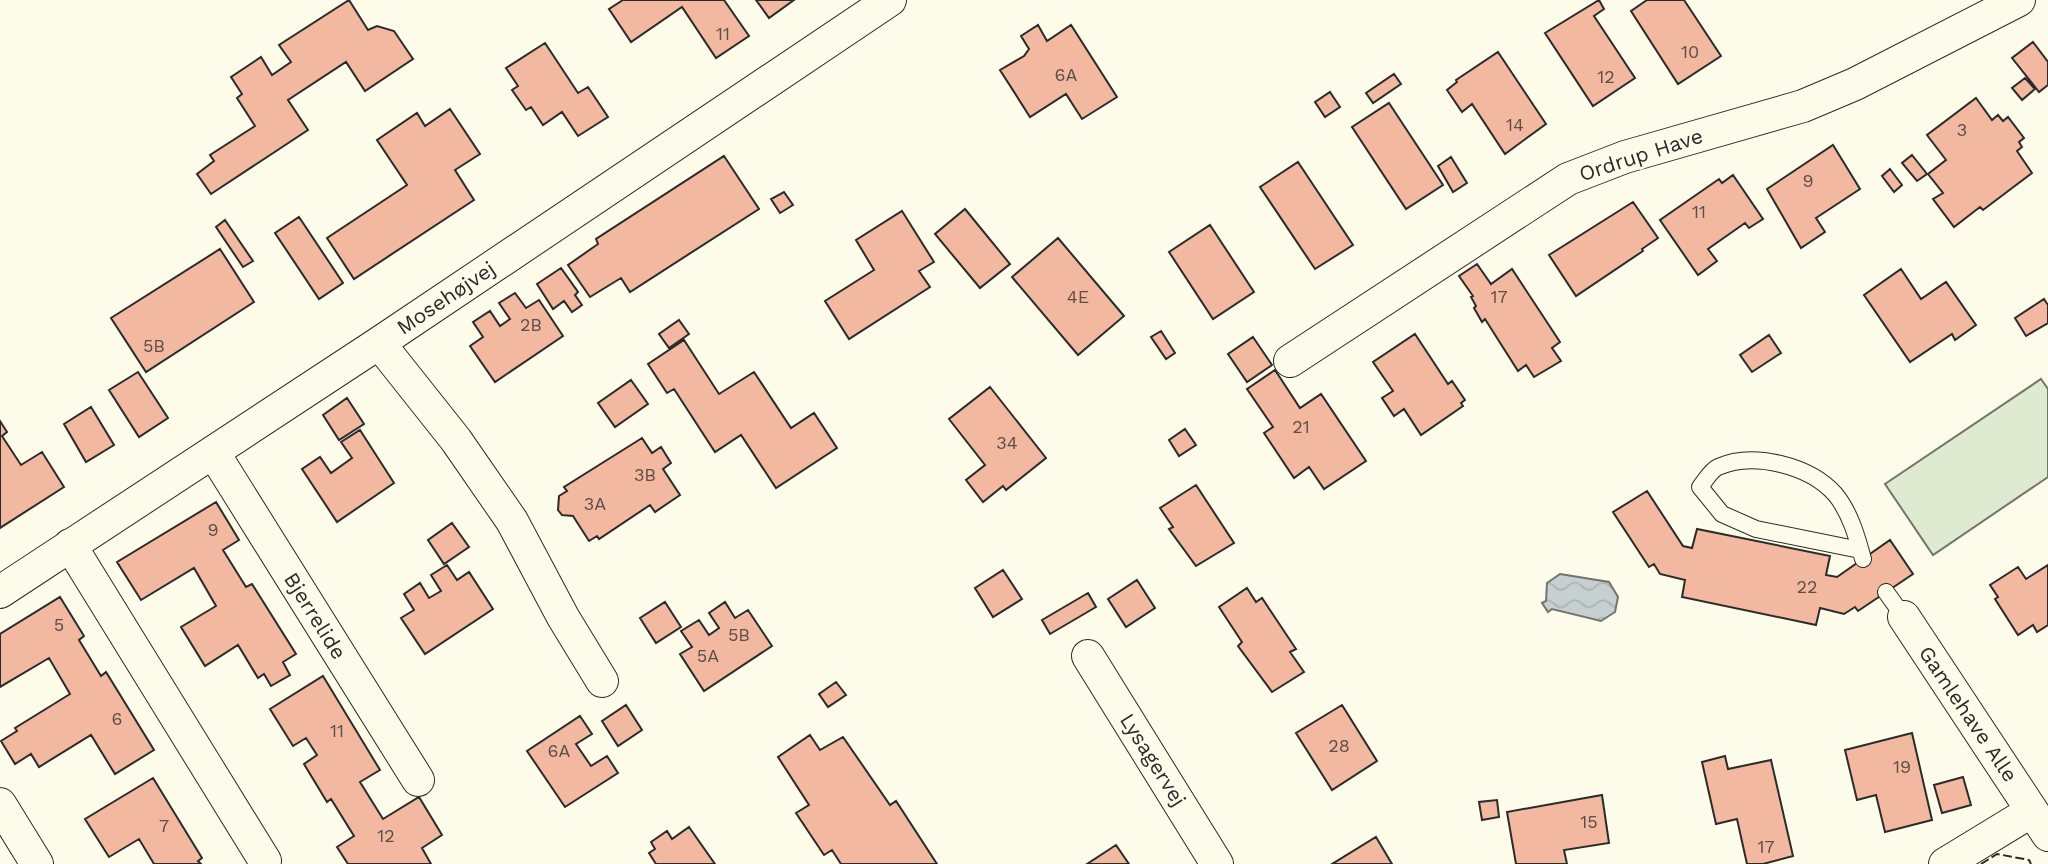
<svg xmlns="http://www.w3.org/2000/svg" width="2048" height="864" viewBox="0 0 2048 864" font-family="'Work Sans',sans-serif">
<defs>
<pattern id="water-waves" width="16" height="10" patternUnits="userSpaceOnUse" patternTransform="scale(1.75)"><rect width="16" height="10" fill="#c7d0d0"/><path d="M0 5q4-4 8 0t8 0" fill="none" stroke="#abb3b3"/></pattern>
</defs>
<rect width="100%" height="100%" fill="#fdfbea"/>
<path fill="#deebd1" stroke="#74746e" stroke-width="2" d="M2041,379L2048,389V477L1933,555L1885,484Z"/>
<path fill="url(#water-waves)" stroke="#74746e" stroke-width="2" d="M1560,574L1609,582L1618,597L1615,612L1601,621L1552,609L1548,612L1542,603L1546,601L1547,583Z"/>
<path fill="#f2b8a0" stroke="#2b2b2b" stroke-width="2" d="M349,0L368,30L377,26L394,31L413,59L365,91L346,62L288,100L308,130L211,194L197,174L214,161L210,155L255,126L237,98L242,94L231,77L261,57L272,75L291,62L279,45Z
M623,0H724L749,36L716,58L682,7L631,42L609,9Z
M756,0H794L769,18Z
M1599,0L1604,9L1594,16L1635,78L1593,106L1545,33Z
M1647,0H1684L1721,56L1678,84L1631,11Z
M1038,25L1047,41L1071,25L1117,97L1082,119L1066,94L1030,117L1000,70L1024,56L1029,49L1021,36Z
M2033,42L2048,62V85L2039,92L2012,58Z
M545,43L578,93L588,87L608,117L578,136L562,112L543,125L531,107L526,110L512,90L518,86L506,68Z
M1498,52L1546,124L1505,154L1472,104L1462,112L1447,90L1457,82L1456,80Z
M1394,74L1401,84L1373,103L1366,93Z
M2025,78L2035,89L2022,100L2012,88Z
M1330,92L1340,107L1325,117L1315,102Z
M1976,98L1992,120L1998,115L2003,121L2008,117L2024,138L2019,142L2022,147L2017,151L2032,173L1983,210L1980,207L1954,227L1933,199L1943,193L1928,174L1946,160L1927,135Z
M1389,103L1443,185L1406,209L1352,127Z
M450,109L480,154L455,170L474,200L354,279L327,238L407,185L377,140L417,113L425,126Z
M1833,145L1860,189L1816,218L1825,232L1801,248L1767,189Z
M1912,155L1927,174L1917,181L1902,163Z
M724,156L759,209L630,292L621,278L590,297L568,265L598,244L596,239Z
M1451,157L1467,183L1453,192L1438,166Z
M1298,162L1353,245L1315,269L1260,187Z
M1890,169L1902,185L1894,192L1882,176Z
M1733,175L1763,219L1749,228L1745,223L1708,249L1717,261L1698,275L1660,220L1719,179L1722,183Z
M784,192L793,205L780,213L771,199Z
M1633,202L1658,238L1642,249L1643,251L1576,296L1549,255Z
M965,209L1010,264L980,288L935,234Z
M902,211L934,262L919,271L930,287L849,339L825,301L874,270L856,240Z
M299,217L343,283L319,299L275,233Z
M225,220L253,261L243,267L216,227Z
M1210,225L1254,292L1213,319L1169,252Z
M1058,238L1124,316L1078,355L1012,277Z
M220,249L254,302L146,372L111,318Z
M1477,264L1491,284L1512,269L1560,342L1552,348L1561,361L1534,377L1526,365L1518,371L1485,319L1482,322L1474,308L1476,306L1471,297L1473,296L1459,276Z
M561,268L578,292L575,295L582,305L572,312L564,301L553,309L537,284Z
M1901,269L1921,299L1946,282L1976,325L1955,340L1952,334L1910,362L1864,295Z
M515,293L526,308L539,300L563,336L495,382L470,346L483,337L473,322L490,311L500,326L510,319L499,303Z
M2044,299L2048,305V323L2026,336L2015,318Z
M679,320L689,334L669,348L659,334Z
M1161,331L1175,353L1166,359L1151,337Z
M1415,334L1448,384L1452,381L1465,400L1461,403L1463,406L1421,435L1404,409L1394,416L1382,398L1393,391L1373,362Z
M1769,335L1781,353L1752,372L1740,355Z
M1253,337L1272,365L1247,382L1228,354Z
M684,340L719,394L754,372L791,428L814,413L837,448L776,488L741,435L715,452L674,389L667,393L648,364Z
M1275,370L1300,408L1321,394L1366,461L1324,489L1309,467L1294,478L1264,433L1273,427L1247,389Z
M138,372L168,418L139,437L109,390Z
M631,380L648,404L615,427L598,403Z
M990,387L1046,458L1006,490L1003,486L983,502L966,480L985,465L949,419Z
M347,398L364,424L339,440L323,415Z
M91,407L114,445L86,462L64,424Z
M0,421L7,432L2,436L21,465L42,452L64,487L0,528Z
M1185,429L1196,445L1179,456L1169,440Z
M360,430L394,483L337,522L302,469L320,457L331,473L352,458L341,442Z
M642,438L652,453L661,447L671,463L663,469L680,495L655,512L650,505L599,539L597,536L589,541L573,516L562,515L558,510L559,496L567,491L564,487Z
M1196,485L1234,543L1196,566L1169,529L1173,527L1160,508Z
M1647,491L1683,546L1692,548L1697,529L1830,556L1826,575L1837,577L1890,540L1913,574L1858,611L1855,607L1844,614L1820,608L1816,625L1682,597L1685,580L1660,574L1654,564L1649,567L1613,512Z
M216,502L239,540L223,550L246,587L252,584L296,654L283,662L290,675L271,686L264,674L258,678L238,645L205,666L181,627L216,606L194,568L141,600L117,562Z
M452,523L469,547L444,564L428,540Z
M447,565L457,580L469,572L493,609L425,654L401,618L414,610L404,594L420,583L429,598L441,591L431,575Z
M2048,565V625L2037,632L2033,625L2018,635L1995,599L1998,597L1990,585L2018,567L2026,579Z
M1003,570L1022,599L993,617L975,588Z
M1137,580L1155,608L1126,627L1108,599Z
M1247,588L1256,602L1262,598L1296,649L1290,652L1304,672L1272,692L1238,646L1242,642L1219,607Z
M1088,593L1096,607L1050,634L1042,620Z
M60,597L84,636L79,640L101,676L106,672L154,750L115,774L91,735L39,767L31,754L15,764L1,741L17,731L15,728L70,694L49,658L0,687V634Z
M665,602L681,627L656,643L640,618Z
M725,602L735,618L748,610L772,646L704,691L680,654L692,647L681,631L699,620L709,635L719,628L709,613Z
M323,676L380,770L360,782L383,819L419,797L442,835L422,848L431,864H348L337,847L354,836L331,799L327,802L304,764L317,755L306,738L293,746L270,709Z
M836,682L846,695L828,707L819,694Z
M626,705L642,730L618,746L602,721Z
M1342,705L1377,761L1332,790L1296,733Z
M580,716L592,734L576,744L591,766L607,756L618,773L565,807L527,751Z
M1912,733L1932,820L1885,832L1876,795L1857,800L1845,750Z
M810,735L820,750L843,737L890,805L896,801L937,864H841L832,850L824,855L796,813L809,805L778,757Z
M1725,756L1728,769L1771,760L1793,856L1763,864H1747L1737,819L1716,824L1702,762Z
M1963,777L1971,805L1942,813L1934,785Z
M153,778L202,858L198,861L201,864H154L139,839L109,857L85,819Z
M1602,795L1609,843L1564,850L1567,864H1516L1507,812Z
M1497,800L1499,817L1482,820L1479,802Z
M689,827L715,864H656L649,853L655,849L651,842L667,831L672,839Z
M1376,837L1392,864H1332Z
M1116,845L1129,864H1087Z"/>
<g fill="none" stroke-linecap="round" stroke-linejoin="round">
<defs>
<path id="lane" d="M1860,550L1756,529L1722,514L1700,487C1705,481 1711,470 1718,467C1754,451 1810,466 1835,494C1850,512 1857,537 1863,559
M1886,592L1904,617"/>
<path id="street" d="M379,343L456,440L512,521L563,617L602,681
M1290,361L1568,179L1625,157L1803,106L1855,84L2019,0
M213,452L418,780
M70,545L265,861
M0,592L379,343L890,0
M1904,617L2048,835
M1088,656L1217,864
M0,804L37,864
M1945,864L2032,811"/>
</defs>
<use href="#lane" stroke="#2b2b2b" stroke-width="18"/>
<use href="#street" stroke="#2b2b2b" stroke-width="34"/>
<use href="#lane" stroke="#fdfbea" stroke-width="16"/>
<use href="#street" stroke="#fdfbea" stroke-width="32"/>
<path stroke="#2b2b2b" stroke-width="2" stroke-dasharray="9 3.5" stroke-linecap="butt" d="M1981,864L1997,854L2029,860L2031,864"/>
</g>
<g text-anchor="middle" stroke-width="5" stroke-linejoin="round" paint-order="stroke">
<g font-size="18" fill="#5d4e48">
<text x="723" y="40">11</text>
<text x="1690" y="58">10</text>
<text x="1066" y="81">6A</text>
<text x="1606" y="83">12</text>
<text x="1515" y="131">14</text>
<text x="1962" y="136">3</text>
<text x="1808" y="187">9</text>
<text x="1699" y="218">11</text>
<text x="1078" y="303">4E</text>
<text x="1499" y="303">17</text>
<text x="531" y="331">2B</text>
<text x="154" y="352">5B</text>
<text x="1301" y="433">21</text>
<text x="1007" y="449">34</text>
<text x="645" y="481">3B</text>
<text x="595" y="510">3A</text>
<text x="213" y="536">9</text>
<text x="1807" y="593">22</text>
<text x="59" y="631">5</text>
<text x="739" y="641">5B</text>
<text x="708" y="662">5A</text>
<text x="117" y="725">6</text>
<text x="337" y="737">11</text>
<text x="1339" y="752">28</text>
<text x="559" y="757">6A</text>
<text x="1902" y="773">19</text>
<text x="1589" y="828">15</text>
<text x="164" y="832">7</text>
<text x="386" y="842">12</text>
<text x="1766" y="853">17</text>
</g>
<g font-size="21" fill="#2b2b2b" stroke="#fdfbea">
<text transform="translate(1641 155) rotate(-18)" y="7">Ordrup Have</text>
<text transform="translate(446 298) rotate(-34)" y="7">Mosehøjvej</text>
<text transform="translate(315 616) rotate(58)" y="7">Bjerrelide</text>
<text transform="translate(1968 714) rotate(56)" y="7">Gamlehave Alle</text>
<text transform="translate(1153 760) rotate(58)" y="7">Lysagervej</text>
</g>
</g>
</svg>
